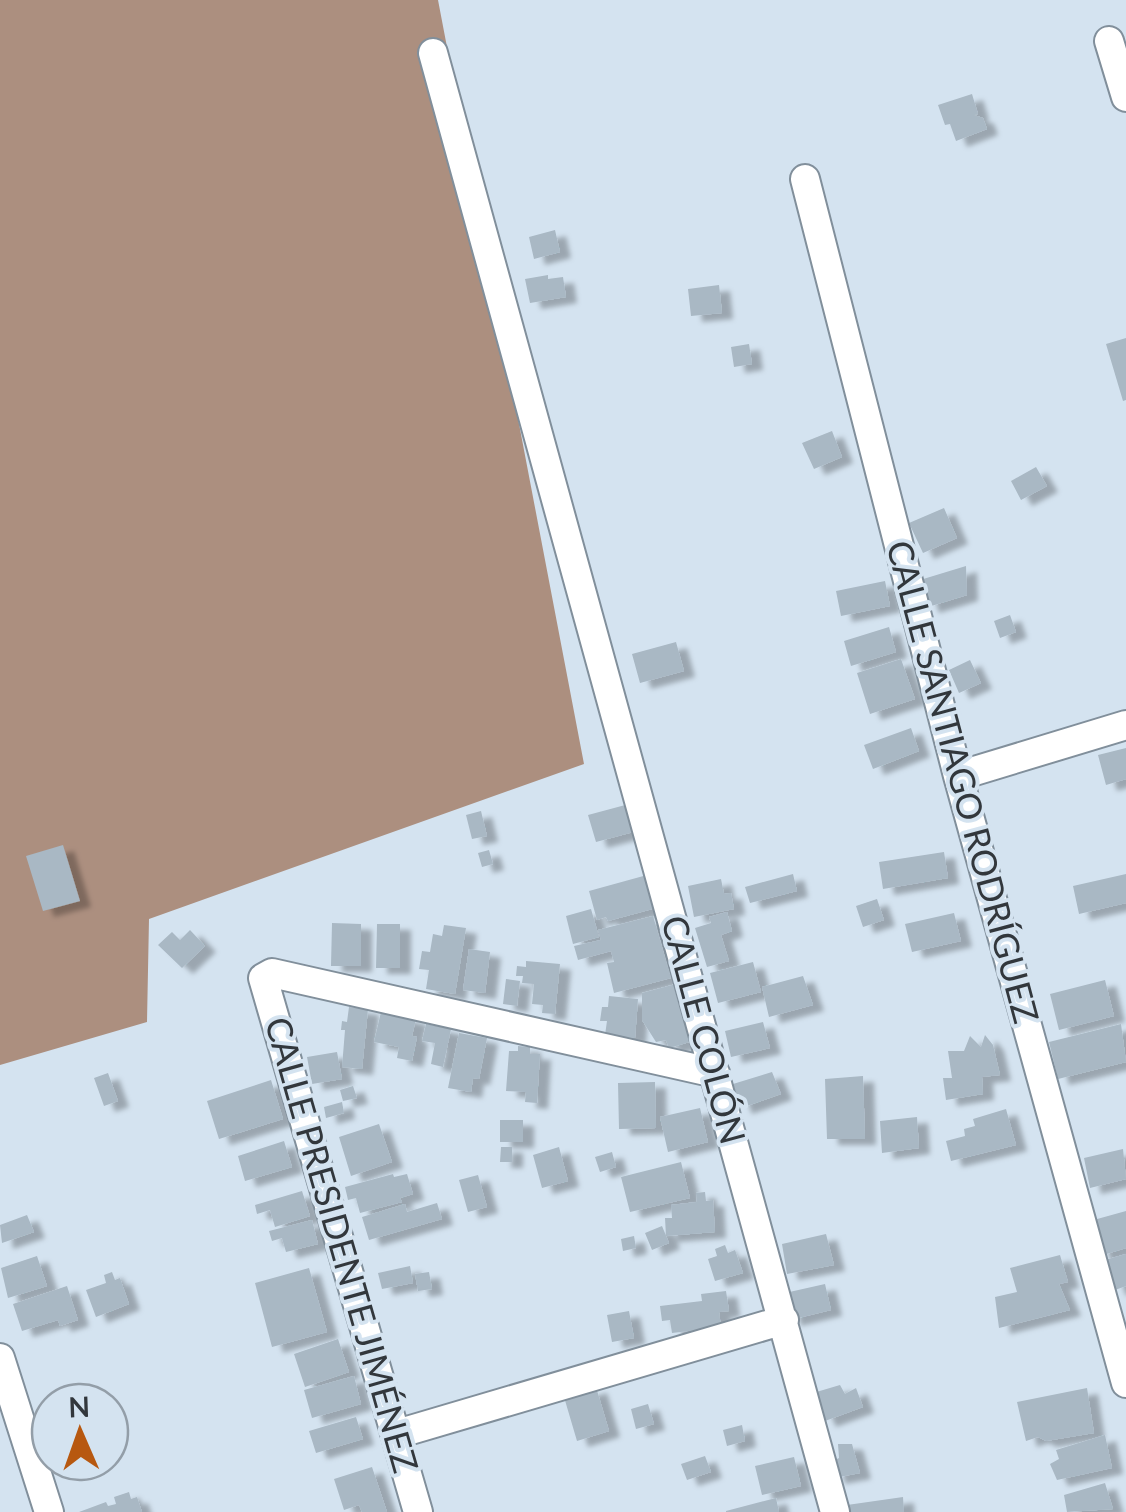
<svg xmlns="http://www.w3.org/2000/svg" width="1126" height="1512" viewBox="0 0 1126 1512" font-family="Lato,sans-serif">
<defs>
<filter id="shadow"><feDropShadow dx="11" dy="6" stdDeviation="2.5" flood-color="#0004"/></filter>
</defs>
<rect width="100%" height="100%" fill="#d4e3f0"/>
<path fill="#ac8f7f" d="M0,0H438L584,764L149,919L147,1022L0,1065Z"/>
<path fill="#a9b8c4" filter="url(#shadow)" d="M972,94L978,114L974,115L983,118L987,129L956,141L950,124L945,125L938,105Z
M555,230L560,252L534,259L529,237Z
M548,275V279L563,277L566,297L530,303L525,279Z
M719,285L722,313L691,316L688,289Z
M1126,338V400L1123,401L1106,344Z
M749,344L752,364L734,367L731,347Z
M832,431L842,457L814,469L802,443Z
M1036,467L1047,486L1021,500L1011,481Z
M944,508L957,538L923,553L909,523Z
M966,566L967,595L928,607L920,580Z
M885,581L890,606L841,616L836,591Z
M1010,615L1016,632L1000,638L994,621Z
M889,627L896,652L851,666L844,641Z
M676,642L684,671L640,683L632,654Z
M901,659L915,699L870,714L857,673Z
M970,660L981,683L959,693L949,670Z
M911,728L919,751L873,769L864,745Z
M1126,748V779L1106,785L1098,755Z
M629,804L637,831L596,842L588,815Z
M481,811L487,836L472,839L466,815Z
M63,845L80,901L43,911L26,856Z
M489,850L493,864L482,867L478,853Z
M944,852L948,878L883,889L879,862Z
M793,874L797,891L750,903L745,887Z
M1126,874V903L1079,914L1073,886Z
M647,875L656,908L608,921L606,917L597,920L589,891Z
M721,879L724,894L731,893L734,909L694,917L688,886Z
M877,899L884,920L863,927L856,906Z
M591,909L599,937L573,944L566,916Z
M727,912L732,931L721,935L729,961L707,967L695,928L711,923L709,917Z
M954,913L961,941L912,952L905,924Z
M653,916L671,978L614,993L607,963L614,962L611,951L578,960L574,946L601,940L598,930Z
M332,923L361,924V966H331Z
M377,924H400V968H376Z
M444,925L466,928L455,994L426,989L429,970L419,969L422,951L430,952L433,934L442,936Z
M190,930L205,946L182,968L158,945L172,932L180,940Z
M469,949L490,952L485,993L463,990Z
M526,961L560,964L555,1014L542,1013L543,1005L532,1004L534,984L522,983L523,976H516L517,966L526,967Z
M753,962L761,992L718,1003L710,973Z
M803,976L813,1005L769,1017L762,987Z
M506,979L520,981L517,1006L503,1004Z
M1105,980L1114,1016L1059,1030L1050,994Z
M676,984L693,1041L669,1048L666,1040L656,1042L642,1020V993Z
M609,996L638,999L635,1038L605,1035L607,1021H600L602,1007H608Z
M349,1007L368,1009L362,1069L342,1067L345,1030H341L342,1021L347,1022Z
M381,1012L416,1019L412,1036L417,1037L412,1061L397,1058L399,1047L374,1042Z
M763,1022L770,1048L731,1057L725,1031Z
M426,1024L451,1029L443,1067L431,1064L435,1043L422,1041Z
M1121,1024L1126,1062L1058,1079L1049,1042Z
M459,1033L487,1038L479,1079L473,1078L471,1092L448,1088Z
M985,1035L993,1045L1000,1075L982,1077L983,1094L946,1100L943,1078H952L948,1051H964L970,1036L981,1047Z
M518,1046L530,1047V1054H540L537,1103L525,1102L526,1092L506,1091L509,1051H518Z
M337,1052L342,1079L312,1084L307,1057Z
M772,1072L781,1094L741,1108L733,1084Z
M108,1073L118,1101L104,1106L94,1078Z
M863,1076L865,1139H827L825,1079Z
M271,1080L283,1119L219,1139L207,1101Z
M655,1082L656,1128L619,1129L618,1083Z
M353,1086L357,1098L343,1101L340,1090Z
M342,1102L344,1113L326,1118L324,1107Z
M700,1108L708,1142L668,1152L660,1117Z
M1006,1109L1016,1145L951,1161L946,1141L965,1136L964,1129L975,1126L973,1119Z
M917,1117L919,1148L882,1153L880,1121Z
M500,1120H523V1142H500Z
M379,1124L392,1162L351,1176L339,1137Z
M284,1141L292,1167L245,1181L238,1156Z
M501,1147H512V1162H500Z
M559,1147L568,1181L542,1188L533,1155Z
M1123,1149L1126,1179L1090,1188L1084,1158Z
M612,1152L616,1167L600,1172L595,1157Z
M681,1162L690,1198L630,1212L621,1177Z
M393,1174L394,1177L407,1174L413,1194L400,1198L402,1202L360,1213L356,1198L348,1200L345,1187Z
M478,1175L487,1207L468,1212L459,1180Z
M302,1191L310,1216L275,1227L270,1210L257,1214L255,1205Z
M705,1192L706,1201L713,1200L715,1232L666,1236L665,1218H672L671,1205L697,1202L696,1193Z
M437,1203L442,1219L369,1240L362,1217L405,1204L407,1212Z
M1126,1211V1248L1100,1256L1090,1221Z
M27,1215L34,1232L2,1243L0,1225Z
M312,1220L318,1244L286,1252L282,1238L272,1241L269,1231Z
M662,1226L669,1243L652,1250L645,1233Z
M826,1234L834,1265L787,1274L782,1244Z
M634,1236L636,1248L623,1251L621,1239Z
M725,1245L728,1253L735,1250L743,1273L715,1281L708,1259L717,1256L715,1249Z
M1126,1254V1286L1115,1290L1105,1260Z
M1060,1255L1068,1282L1059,1284L1070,1310L999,1328L995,1297L1017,1292L1010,1268Z
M37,1256L47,1286L8,1298L1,1268Z
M410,1266L413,1283L382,1289L378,1273Z
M309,1268L327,1332L272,1347L255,1283Z
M112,1272L115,1280L120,1278L129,1304L96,1317L86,1290L106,1283L104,1275Z
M429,1272L432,1289L418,1291L415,1274Z
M825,1284L831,1310L790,1320L785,1293Z
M67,1286L78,1320L60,1326L58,1320L22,1331L13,1304Z
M726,1291L729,1311L719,1312L721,1327L672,1333L670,1320L662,1321L660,1306L702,1301L701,1294Z
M629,1311L634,1338L612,1342L607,1315Z
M338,1339L349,1372L305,1387L294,1354Z
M354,1376L361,1404L312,1418L304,1390Z
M840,1385L845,1394L856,1388L863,1407L825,1421L813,1393Z
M596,1387L609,1431L577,1441L564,1397Z
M1087,1388L1094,1433L1046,1441L1038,1437L1026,1441L1017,1402Z
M648,1404L654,1424L636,1429L631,1409Z
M356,1417L363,1439L316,1453L309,1431Z
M742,1425L745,1441L727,1446L723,1430Z
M1105,1435L1112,1468L1057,1480L1050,1464L1059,1459L1056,1450Z
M838,1444H852L860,1473L834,1478L831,1462L839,1458Z
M705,1456L711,1472L687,1480L681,1464Z
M794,1457L801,1486L762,1495L755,1466Z
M372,1467L387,1512H362L359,1505L344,1510L334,1479Z
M1105,1483L1113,1509L1067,1512L1064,1495Z
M129,1492L131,1499L137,1497L142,1512H79L106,1502L108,1506L116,1504L114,1497Z
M903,1497L904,1512H842L840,1506Z
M776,1498L779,1512H726V1511Z"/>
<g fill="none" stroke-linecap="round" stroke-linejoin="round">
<defs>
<path id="minor" d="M1109,41L1126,97
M433,53L835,1512
M805,179L958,776L1126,1383
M958,776L1126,725
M0,1358L49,1512
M397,1434L784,1320
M418,1512L263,978L272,973L715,1073"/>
</defs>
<use href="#minor" stroke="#818f9b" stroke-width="32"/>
<use href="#minor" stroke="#fff" stroke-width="28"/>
</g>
<g text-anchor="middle" stroke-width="8" stroke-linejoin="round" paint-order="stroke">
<g font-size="35" fill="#32373c" stroke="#d4e3f0">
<text transform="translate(962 782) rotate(75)" y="12">CALLE SANTIAGO RODRÍGUEZ</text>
<text transform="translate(703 1030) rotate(75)" y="12">CALLE COLÓN</text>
<text transform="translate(341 1245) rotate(74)" y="12">CALLE PRESIDENTE JIMÉNEZ</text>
</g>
</g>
<g transform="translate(80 1432) rotate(358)"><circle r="48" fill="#d4e3f0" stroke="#939ea8" stroke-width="2.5"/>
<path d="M0-8L18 38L0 25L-18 38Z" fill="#b75810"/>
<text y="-15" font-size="28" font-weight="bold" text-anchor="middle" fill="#32373c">N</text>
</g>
</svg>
